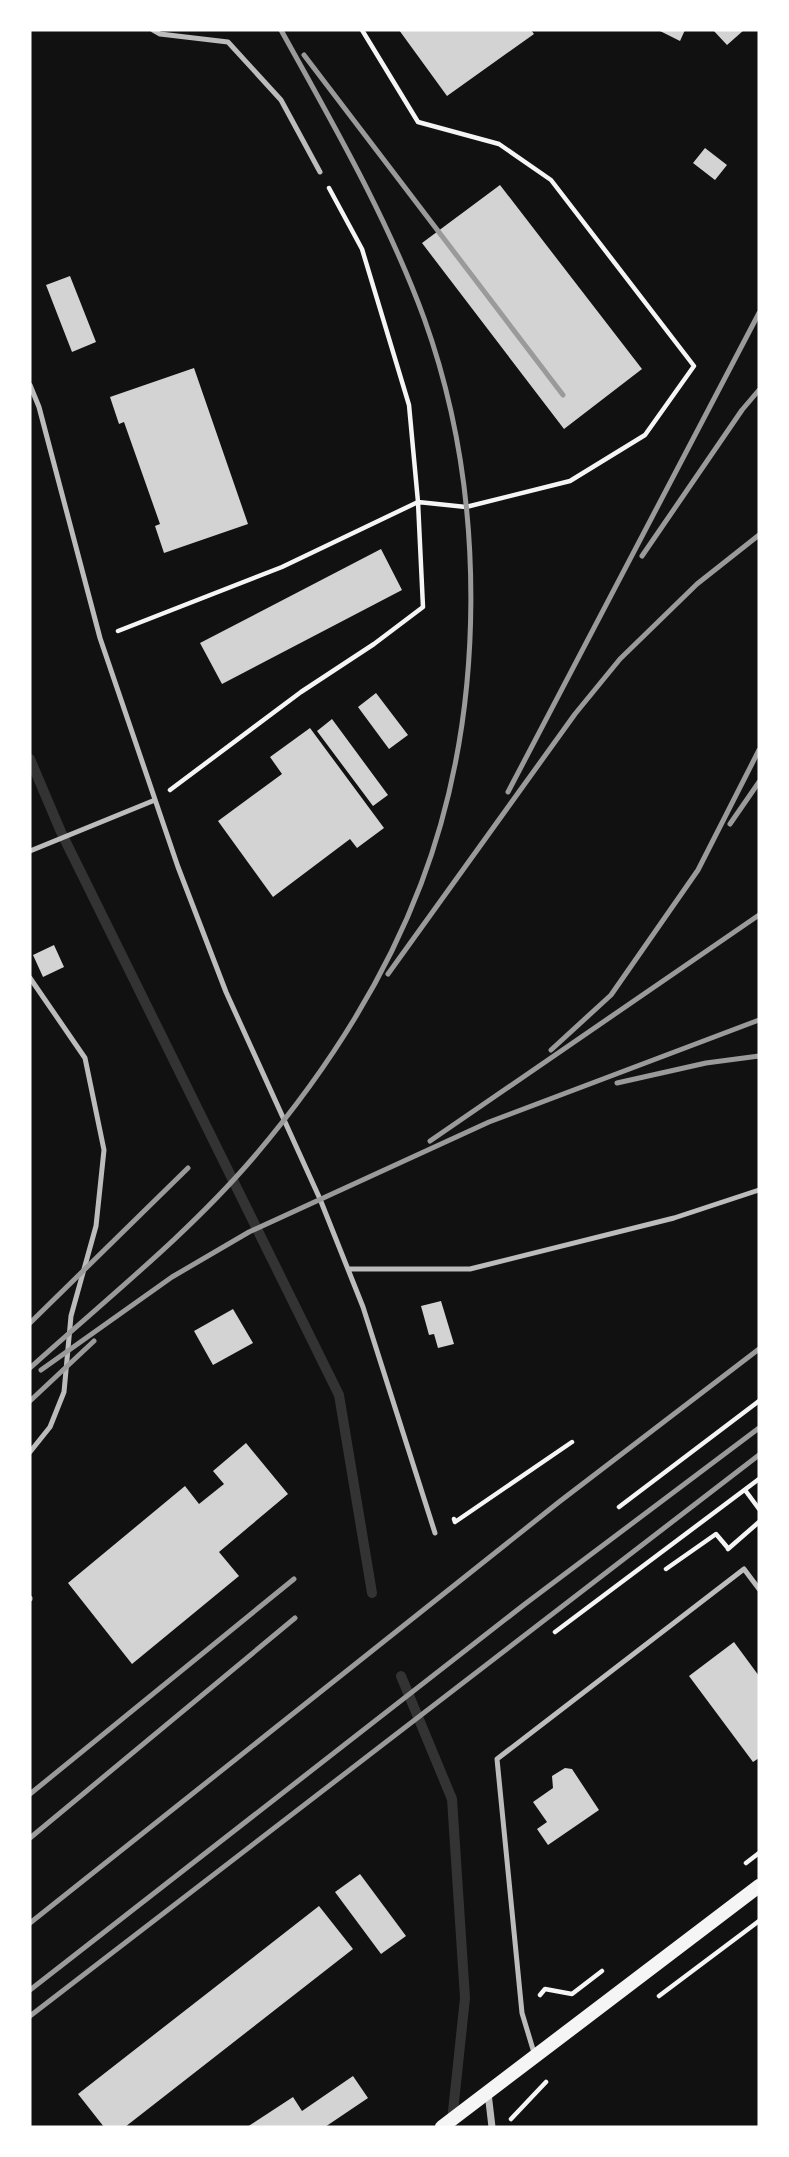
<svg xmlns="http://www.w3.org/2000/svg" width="789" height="2157" viewBox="0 0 789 2157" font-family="Cabin,sans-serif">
<rect width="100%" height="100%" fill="#111"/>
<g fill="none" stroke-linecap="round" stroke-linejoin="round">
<path stroke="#333" stroke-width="10" d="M30,759L61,832L339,1395L372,1593
M401,1676L452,1799L465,1998L452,2121"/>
</g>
<path fill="#d3d3d3" d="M399,30H531L534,34L447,96Z
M658,30H685L680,41Z
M713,30H744L727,45Z
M705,148L727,165L715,180L693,163Z
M500,185L642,369L564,429L422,243Z
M70,276L96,342L72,352L46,285Z
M194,368L248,524L164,553L155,526L160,524L124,422L119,424L110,397Z
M381,549L402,590L222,684L200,643Z
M376,693L408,735L389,749L358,707Z
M332,719L388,795L373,806L317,731Z
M310,728L384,828L357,848L350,839L273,897L218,821L282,774L270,757Z
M54,945L64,967L43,977L33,955Z
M441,1301L454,1344L438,1348L434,1334L429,1335L421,1306Z
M233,1309L253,1343L213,1365L194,1331Z
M246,1443L288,1494L219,1552L239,1576L132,1664L68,1583L185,1486L199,1504L224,1484L213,1471Z
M734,1642L759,1676V1758L753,1762L689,1676Z
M565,1768L572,1769L599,1810L548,1845L537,1829L547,1822L533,1802L553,1788L552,1776Z
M360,1874L406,1936L381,1954L335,1892Z
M319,1906L353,1949L125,2127H104L78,2094Z
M353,2076L368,2098L325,2127H247L293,2097L302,2111Z"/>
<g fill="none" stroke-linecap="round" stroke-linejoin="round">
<path stroke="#f5f5f5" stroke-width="4.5" d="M118,631L282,567L418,502L409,405L362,249L329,188
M170,790L301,692L374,644L423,607L418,502L466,507L570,481L645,435L694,366L551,180L499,144L418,122L362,30
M745,1490L759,1509
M619,1507L759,1401
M454,1519L455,1522L572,1442
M728,1549L759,1522
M666,1569L716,1534L727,1547
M555,1632L759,1479
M746,1863L759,1853
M540,1995L545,1989L572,1994L602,1971
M659,1996L759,1921
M511,2119L546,2082"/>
<path stroke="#bcbcbc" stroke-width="5" d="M153,30L160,34L228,42L281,100L320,172
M30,385L39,407L100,638L178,867L226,992L320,1199L363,1307L435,1533
M30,851L155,800
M30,978L85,1058L104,1150L96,1226L71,1316L64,1392L50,1427L30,1452
M348,1269H470L674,1218L759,1190
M30,1598V1599
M535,2056L522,2013L497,1759L744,1569L759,1589"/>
<path stroke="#bcbcbc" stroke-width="7" d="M488,2093L492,2127"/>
<path stroke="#f5f5f5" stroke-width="14" d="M442,2127L759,1886"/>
<path stroke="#9a9a9a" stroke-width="5" d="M304,55L563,395
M642,556L742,410L759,390
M508,792L759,313
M730,824L759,782
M388,974L575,714L620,659L697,584L759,535
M551,1050L611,995L698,870L759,750
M617,1083L706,1063L759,1056
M430,1141L759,915
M30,1323L188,1168
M30,1368C105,1300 187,1235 253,1158C322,1077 383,984 421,884C487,710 487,493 424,318C387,217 333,124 281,30
M41,1370L172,1277L249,1232L489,1122L759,1020
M30,1401L94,1341
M30,1794L294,1579
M30,1838L295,1618
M30,1923L559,1502L759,1349
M30,1990L525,1604L759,1428
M30,2016L759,1455"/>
</g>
<rect width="789" height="2157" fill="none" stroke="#ffffff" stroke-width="63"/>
</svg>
